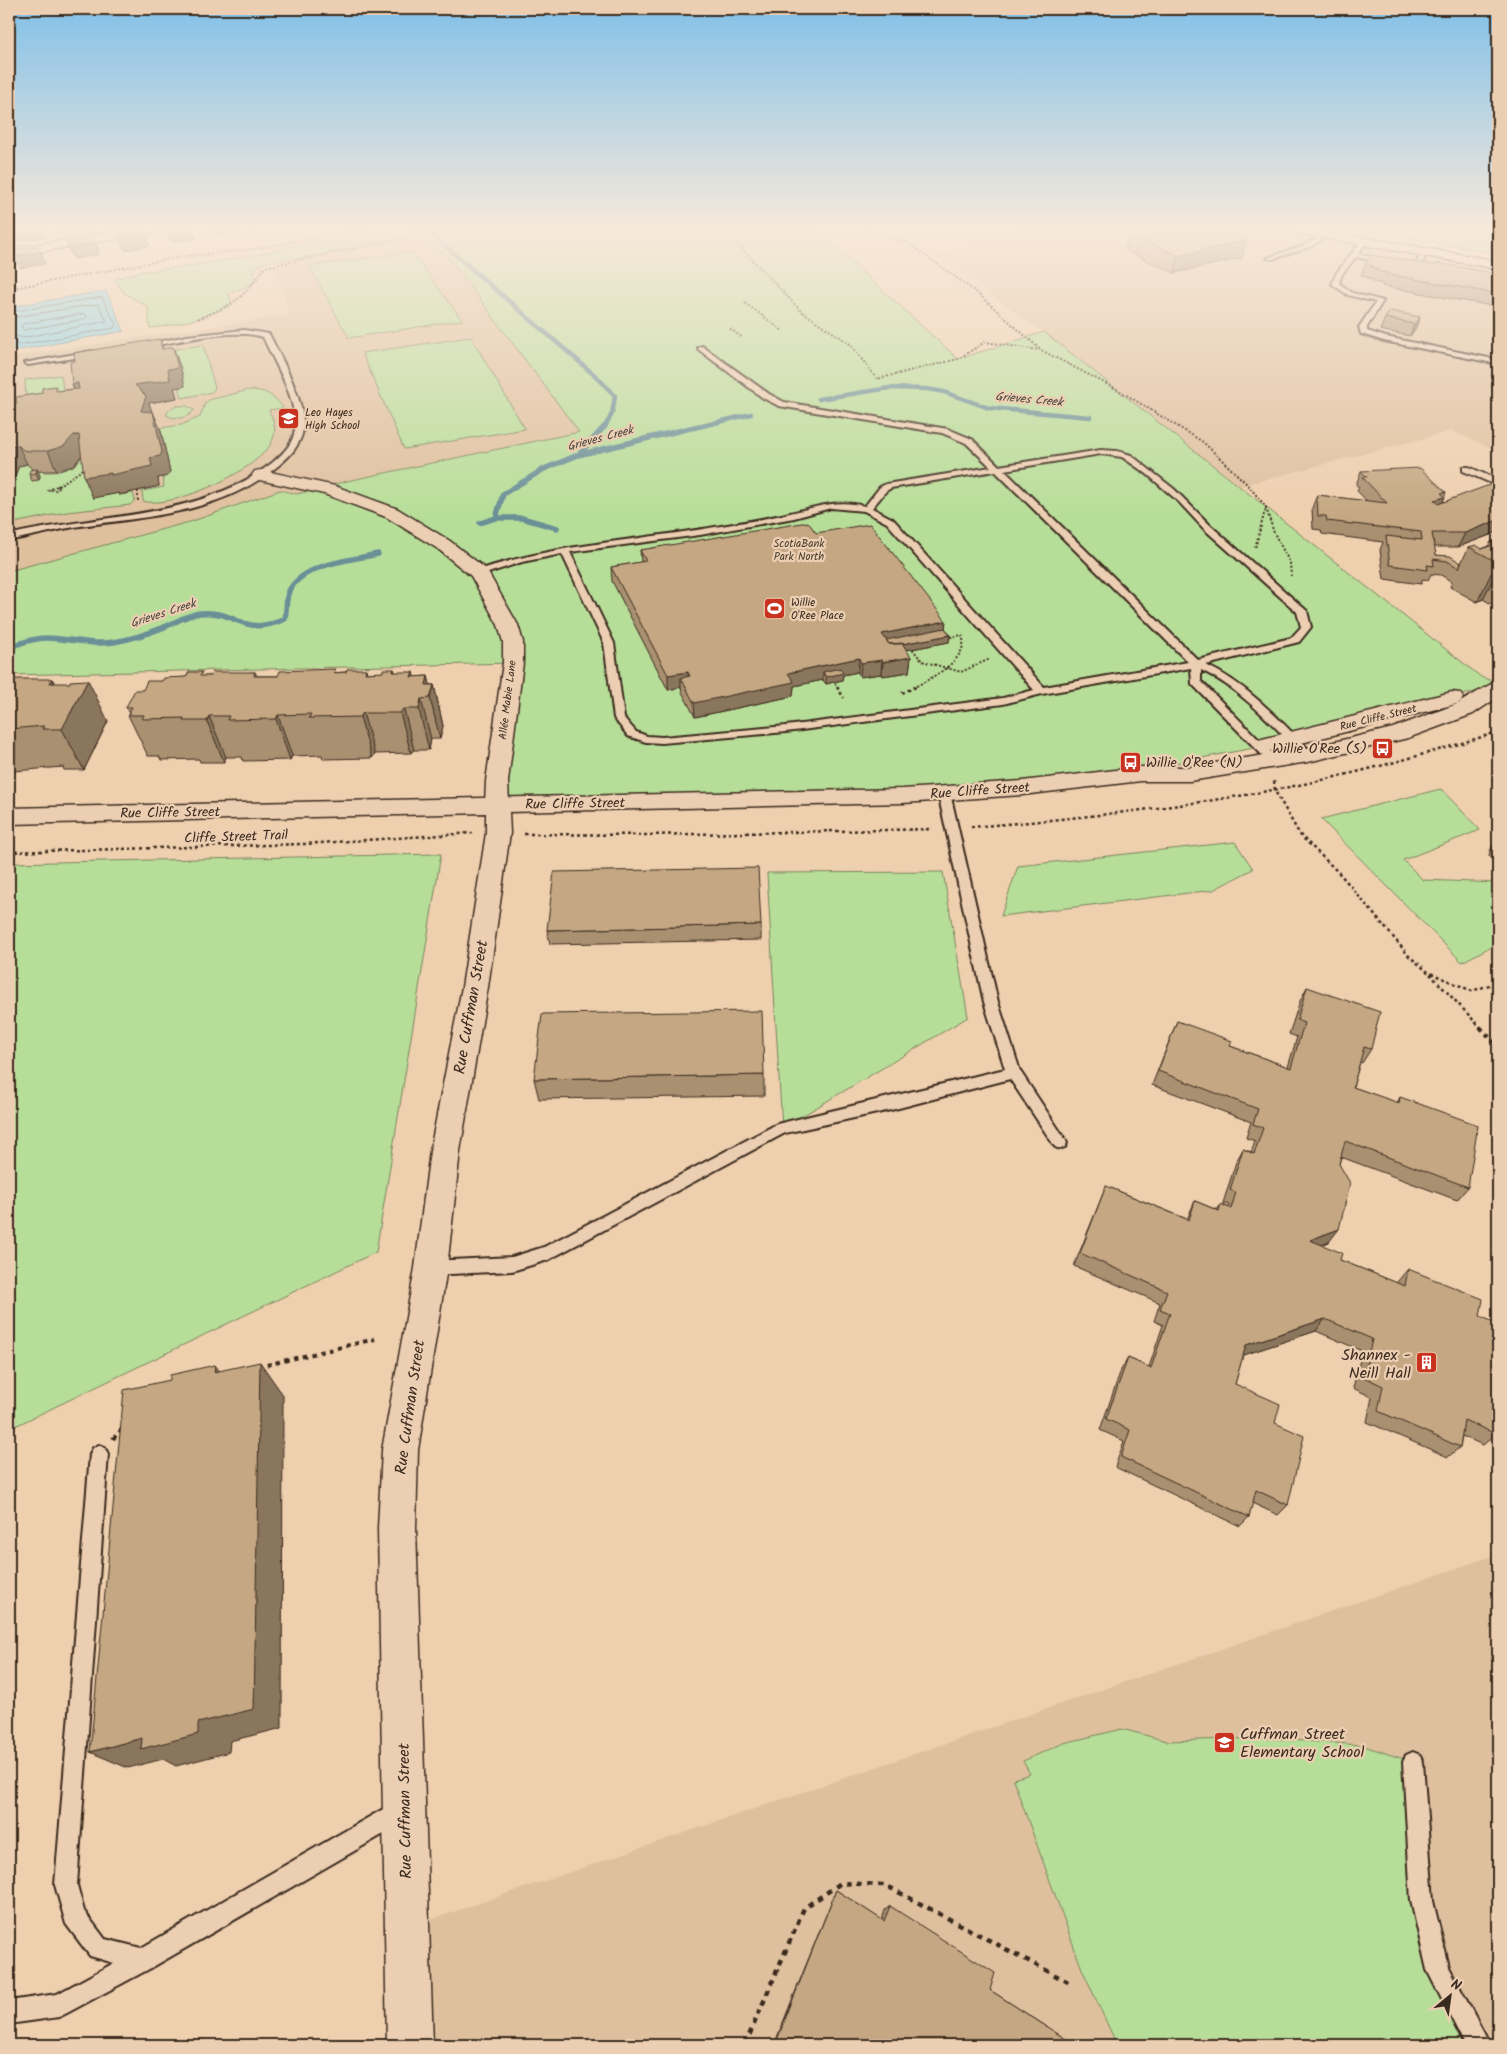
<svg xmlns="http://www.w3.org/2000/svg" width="1507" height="2054" viewBox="0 0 1507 2054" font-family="Kalam,sans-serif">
<rect width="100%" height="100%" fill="#eecfae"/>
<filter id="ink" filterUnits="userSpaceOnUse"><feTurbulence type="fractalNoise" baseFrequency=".02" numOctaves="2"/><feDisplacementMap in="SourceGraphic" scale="10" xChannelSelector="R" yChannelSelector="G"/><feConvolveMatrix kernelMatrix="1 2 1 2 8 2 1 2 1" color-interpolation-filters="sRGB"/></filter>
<g filter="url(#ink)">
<path fill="#dfc09e" d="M1024,228H1290L1498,265V451L1452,431L1240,486L1044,332L935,254Z
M426,238L449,258L580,432L347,481L193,521L9,573V357L290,315L274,266Z
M1498,1554V2045H407L401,1930Z"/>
<path fill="#b7de99" stroke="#79845c" d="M474,228H814L958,359L1044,332L1481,677L1498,683V686L1259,747L1175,763L1141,774L1022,788L497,805L513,663L9,675V571L193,521L280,490L297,494L347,481L579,432L449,258L426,238Z
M1351,228H1498V253Z
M388,233L395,237C365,246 333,253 301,258C285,261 268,258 254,268V283L229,294L232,305C206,317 179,325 150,328L148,307L124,293L115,279L138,272L183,267L261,254L308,242Z
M412,252L462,320L349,338L309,266Z
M471,337L525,429L404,449L362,353Z
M203,345L215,388L212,392L182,398L179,387L185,386L75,364Z
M61,375L64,398L26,404L25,380Z
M249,390C265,390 274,395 283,408L269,410C273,420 277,428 273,439C263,469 171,510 143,501L142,491L164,487L163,477L170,472L161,431L153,429L181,425L200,417L205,403L209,400Z
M177,406H187L194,410C188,419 175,420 166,415L169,410Z
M82,455L119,495L133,493L135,500L130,505L67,512L9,524V486L19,466L27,464C37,479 78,472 82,455Z
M1441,789L1480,830L1403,860L1423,880L1498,883V943L1462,962L1321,819Z
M1235,842L1253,869L1213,890L1001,916L1018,866Z
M441,854L376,1252L9,1429V863Z
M943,872L968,1017L782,1128L767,873Z
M1122,1729L1167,1741L1263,1738L1361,1745L1413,1762L1438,1970L1478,2045H1117L1082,1969L1013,1779L1030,1774L1023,1761L1064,1743Z"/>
<path fill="#88d3e8" stroke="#698f97" d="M106,291L124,331L13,351L9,337V307Z"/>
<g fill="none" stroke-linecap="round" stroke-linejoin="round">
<path stroke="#5a6e6f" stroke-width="1" d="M9,312L102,297L116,325L114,328L19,345L9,339
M84,314L87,316L85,319L24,330L21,327L23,324Z
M9,318L98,304L107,321L22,338L9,333"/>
<path stroke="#698f97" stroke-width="4.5" d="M444,228L430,233L598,378L615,396L612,414L604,428
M819,399L890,388L927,389L944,392L989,408L1090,417
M694,428L751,414"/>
<path stroke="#698f97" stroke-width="5.5" d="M578,455L605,426
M496,518H522L557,528
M480,523L496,518L503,494L544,469L578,455L699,426
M9,647C21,643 33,638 46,638C69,638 91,646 114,642C131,639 147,634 162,628C175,623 187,614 201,613C238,610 242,638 285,619C287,610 285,597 290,589C306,563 351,560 378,554"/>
<defs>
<path id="lane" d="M1324,233L1329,234L1312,246L1272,259L1267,258L1308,244Z
M1362,240L1367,241L1358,254L1415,266L1422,251L1427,252L1420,268L1417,270L1356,257L1342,274L1339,283L1352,293L1383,301L1367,327V331L1386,337L1498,360V364L1384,341L1361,334L1359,327L1376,302L1348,295L1332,284L1336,274Z
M244,330L269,334C281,357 307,405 303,430C300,447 287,459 274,469C219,513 147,517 80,526C56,530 32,536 9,541V535C97,513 197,521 272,463C284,453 295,442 295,426C296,396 275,364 263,337C234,327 173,343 142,348L138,346L187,336Z
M702,346L769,394L784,402L948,429L972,439L999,466L1101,450L1117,451L1131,455L1174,489L1210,525L1307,611L1311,627L1299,642L1206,665C1247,684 1280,720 1312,753V757H1304C1274,726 1241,689 1201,670V681L1279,760L1277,762H1269L1192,684L1191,668L1042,694L1003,704L786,732L662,743L646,742L628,736L614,718L604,643L562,554L522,562L479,576L474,573L476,571C554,544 635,541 715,527C740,523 766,519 790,513C817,507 837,499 865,506L880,487L886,484L991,467L966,443L942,433L779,406L763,398L699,350L698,348ZM1101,454L1122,457L1147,474L1179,502L1204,529L1297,612L1301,627L1291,638L1198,660L1004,470ZM995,471L1188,662L1044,687L893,519L872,508L886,491L891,488ZM831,508L864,511L887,523L1034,690L1003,698L786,726L662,737L647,736L636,732L624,718L614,643L570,552L700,535L794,518Z
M92,351H95V355L28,365L24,363Z
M1463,467H1469L1498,480V486L1463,471Z
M944,789L950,793L998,1002L1020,1071L1065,1139L1067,1143L1065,1147L1060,1149L1055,1147L1010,1079L891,1110L785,1133L548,1260L512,1271L431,1275L425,1273L423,1268L425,1263L431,1261L512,1257L544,1247L777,1124L1005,1069L984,1002L938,793Z
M99,1445L105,1448L108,1454L77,1885L84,1911L105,1939L141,1948L392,1804L400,1801L408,1804L411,1812L408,1820L151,1968L67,2013L59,2017L9,2024V2001L57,1994L114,1963L90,1956L66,1924L55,1885L90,1454L93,1448Z
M1413,1752L1420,1755L1423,1762L1433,1901L1449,1967L1490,2045H1465L1427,1970L1411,1901L1403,1762L1406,1755Z"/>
<path id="street" d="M137,228H165L159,232L9,257V249Z
M261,470L335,486L398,509L450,541L486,569L518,625L523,642V663L508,781L509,805L505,810L497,813L489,810L485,805L486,781L503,663V642L498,625L471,576L438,549L386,517L324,494L255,479L252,475L255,471Z"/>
<path id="secondary" d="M1284,228H1311L1498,261V269L1290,232Z
M1498,682V697L1473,714L1408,738L1308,762L1190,781H1141L1022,795L903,803L509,812L510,833L488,987L460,1151L447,1268L418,1450L416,1528L433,2045H387L378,1528L382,1450L415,1268L430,1151L462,987L486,833V813L9,824V808L903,789L1022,781L1141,767H1190L1308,748L1393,728L1457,704L1491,684Z
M1452,692L1460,693L1463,698L1460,703L1266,752L1258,750L1255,745L1258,740Z"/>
</defs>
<use href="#lane" stroke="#3b2a1e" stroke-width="4"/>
<use href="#street" stroke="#3b2a1e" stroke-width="3"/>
<use href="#secondary" stroke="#3b2a1e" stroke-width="3"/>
<path stroke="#3b2a1e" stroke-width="2" stroke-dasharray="2 2" stroke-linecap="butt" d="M411,228L425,229
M722,228L801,311L850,344L877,379L958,359L985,342L1040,350
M867,228L870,232L908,243L976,292L1041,350L1120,391L1203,442L1247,484L1266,507L1255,548
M9,289L180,257L255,249L365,228
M745,303L783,331
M198,319C236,303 241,301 265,267L403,239L428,228
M730,329L743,338
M57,486L60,487L57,490H48Z
M58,486L85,468
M138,487V501
M1266,508L1274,533L1290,563L1291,576
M910,646L922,661L961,672L990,659
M833,680L838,688
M913,688C931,678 971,659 962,635L947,638"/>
<path stroke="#3b2a1e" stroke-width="2.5" stroke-dasharray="3 3" stroke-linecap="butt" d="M837,687L844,698
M902,693L916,687
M1274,781L1275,791L1300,835L1341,875L1409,956L1428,972L1472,991L1498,982
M971,827C1083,818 1195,806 1304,784C1370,770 1434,752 1498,732
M524,834L645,835L932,829
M9,852L304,844L473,833
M1430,974L1481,1028"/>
<path stroke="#3b2a1e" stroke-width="4" stroke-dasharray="4.5 4.5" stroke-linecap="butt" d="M1480,1027L1498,1046
M258,1367L375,1339
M113,1439L122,1429"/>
<path stroke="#3b2a1e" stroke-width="4.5" stroke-dasharray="5.5 5.5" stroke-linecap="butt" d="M745,2045L804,1908L841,1883L885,1885L1072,1984"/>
<use href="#lane" fill="#eccfb3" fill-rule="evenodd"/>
<use href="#street" fill="#eccfb3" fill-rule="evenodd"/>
<use href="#secondary" fill="#eccfb3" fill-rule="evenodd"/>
</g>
<path fill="#a99071" stroke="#3b2a1e" d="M165,228H192L196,238L172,242L168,237Z
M211,228H238L239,231L216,235Z
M118,233L146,234L149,246L125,250L122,244Z
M1128,233L1242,258L1174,273L1125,250Z
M66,242L95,243L99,254L74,259L70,253Z
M1365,264L1498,274V307L1382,286L1383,284L1372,282L1373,280L1367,279L1368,277L1361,276Z
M1420,317L1415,329L1410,336L1380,330L1385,318Z
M160,339L163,349L180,366L185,386L174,388L177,398L149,403L152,412H153L161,431L170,472L167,476L158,478L159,486L119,495V493L93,498L82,456L73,466L57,471H38L40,476L39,480L32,481L29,474L32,469L27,464L19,466L12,483L17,404L58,391L74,389L72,384L75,361Z
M1361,471L1446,492L1443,502L1498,487V532L1458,547H1434L1436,555L1461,563L1469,547L1482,549L1488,546L1491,542L1498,539V608L1483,599L1477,602L1450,587L1452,582L1441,575L1431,574L1428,580L1423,579L1421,584L1384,579L1380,550L1383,542L1322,534L1321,530L1313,529L1312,508L1317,495L1367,501L1357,491L1359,487L1356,485Z
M816,533L946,621L945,628L950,635L949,642L906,650L911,657L909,672L882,676L881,674L860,677L858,672L843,675L842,680L826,684L823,680L794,686L793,696L695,717L682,692L681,687L668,690L612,581L611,567L641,562L640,550Z
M366,669L367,673L395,672L414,677L428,676L430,685H434L443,726L440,739H431L429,750H414L411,753L375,754L372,758L323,759L322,755L292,756L290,760L243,761L242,757H226L224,762H200L199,759L161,760L159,756H148L128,715L129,714L126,707L143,690L162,681L186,677L211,676L255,672L257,676H278L346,672Z
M52,679L55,683L108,721L84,770H64L63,767L14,771L13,768H9V683Z
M1498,843V862L1489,856L1490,851L1494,844Z
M761,925V940L550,944L547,930Z
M1307,987L1371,1049L1362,1063L1360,1062L1353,1087L1397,1103L1400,1097L1468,1187L1457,1200L1341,1157L1339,1164L1329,1242L1322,1245L1340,1260L1397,1283V1282L1408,1269L1480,1316L1496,1434L1483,1445L1462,1436L1460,1447L1448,1457L1367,1422L1372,1397L1353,1388L1362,1351L1316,1331L1243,1355L1235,1384L1275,1423L1288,1505L1278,1515L1252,1503L1249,1517L1240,1526L1115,1467L1124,1441L1100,1430L1121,1370L1128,1358L1149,1367L1163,1325L1154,1321L1160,1303L1074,1266L1106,1186L1187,1219L1195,1201L1217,1210L1221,1204L1228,1208L1229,1205L1223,1203L1236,1162L1243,1149L1251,1152L1255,1141L1246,1138L1251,1122L1152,1085L1177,1021L1230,1046L1288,1067L1297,1037L1289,1034L1300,1001Z
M764,1075V1096L539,1099L534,1079Z
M836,1890L882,1920L885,1910L890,1906L990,1990L1075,2045H774Z"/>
<path fill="#8a765c" stroke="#3b2a1e" d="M27,228H41L44,237L19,241L15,230Z
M61,228H87V230L63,234Z
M187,228H192L196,238L172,242L169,231Z
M214,228H238L239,231L216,235Z
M146,234L149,246L125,250L121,238Z
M1247,240L1242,258L1174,273L1179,256Z
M95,243L99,254L74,259L69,247Z
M41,252L45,264L20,268L15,256Z
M1420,317L1415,329L1410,336L1414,324Z
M173,347L180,366L185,386L174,388L177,398L149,403L153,415L141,411L135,385Z
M78,383L80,403L72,384Z
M153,412L161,431L170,472L167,476L158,478L159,486L119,495V493L93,498L84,477Z
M74,435H79L82,455L73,466L57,471L48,451Z
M18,445L27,464L19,466L12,483L9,487V446Z
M37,469L40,476L39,480L36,473Z
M1445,497L1439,510L1434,500Z
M1498,520V532L1458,547L1465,533Z
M1497,562H1498V569L1483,599L1477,602Z
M946,621L944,635L886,647L882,634Z
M950,635L949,642L885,654L886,647Z
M911,657L909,672L882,676L883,662Z
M859,658L858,672L843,675L842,680L826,684V677L823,672V680L794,686L793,696L695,717L694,703L788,673Z
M882,660L881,674L860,677L861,663Z
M394,669L414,750L411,753L400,713L393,672Z
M413,672L420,702L421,699L431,739L429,750L411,677Z
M688,672V686L681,678V687L668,690V675Z
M428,676L432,692L434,685L443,726L440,739L430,698L426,685Z
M52,679L70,714L88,680L108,721L84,770L62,729L50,683Z
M363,713L375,754L372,758L360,717Z
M278,715L292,756L290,760L276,719Z
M209,716L226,757L224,762L207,721Z
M1339,1229L1329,1242L1301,1253L1310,1240Z
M1325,1319L1316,1331L1238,1357L1246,1345Z
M260,1362L283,1395L282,1728L230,1741L229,1752L176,1766L163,1759L128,1768L90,1752L198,1723Z
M215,1365L240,1398L214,1372Z"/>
<path fill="#c5a883" stroke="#3b2a1e" d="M14,228H27L15,230Z
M166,228H187L169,231Z
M1152,228H1217L1247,240L1179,256L1128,233Z
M141,229L146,234L121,238L118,233Z
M91,238L95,243L69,247L66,242Z
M38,246L41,252L15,256L12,251Z
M1372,255L1436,265L1437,263L1498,274V294L1386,274L1387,273L1376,271L1378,269L1371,267L1373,266L1365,264Z
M1390,311L1420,317L1414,324L1385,318Z
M160,339L162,349L173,347L178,368L168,369L170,380L135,385L146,396L141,411L153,412L162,452L160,456L150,458L152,466L111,475V473L84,477L79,435H74L64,446L48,451H30L23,450L18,445L9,446V448V405L17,404L16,397L42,393V388L56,386V391L79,389L78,383L72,384L70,362L75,361L74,353Z
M1420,468L1446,492L1441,493L1445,497L1434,500L1438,504L1492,484L1498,487V520L1465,533H1432L1436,555L1450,556L1461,563L1459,568L1447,561L1433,559L1434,566L1427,565L1428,570L1390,565L1386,536L1422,540L1421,532L1327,521L1326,516H1318L1317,495L1387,503L1362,477H1367L1361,471Z
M37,469L36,473L29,474L30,470Z
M808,522L816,533L870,524L946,621L882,634L889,644L902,643L911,657L883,662L882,660L861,663L859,658L788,673L794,682L694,703L681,678L690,676L688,672L668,675L611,567L646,561L640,550Z
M1498,539V562H1497L1469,547L1476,545L1482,549L1495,544L1491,542Z
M945,628L950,635L902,644H889L886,640Z
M840,668L843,673L826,677L823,672Z
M335,669L334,673L346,672L347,669H366L365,673L383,672V669H394L393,672H413L411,677L428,676L426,685H434L430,698L421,699L419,709H403L400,713H363L360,717L309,718L311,714L278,715L276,719L227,720L229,716H209L207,721H183L184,718L142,719L144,715H128L132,707H126L135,690H143L147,681H162L164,678L186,677L189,672H202L200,676H211L212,672H255L254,676H278L280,671Z
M12,679H52L50,683H70V681L88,680L62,729H42L44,726L9,729V683H10Z
M1498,843V852L1493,849L1494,844Z
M758,868L761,925L547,930L554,872Z
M1307,987L1380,1012L1371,1049L1364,1047L1353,1087L1399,1103L1400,1097L1478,1125L1468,1187L1345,1141L1339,1164L1350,1183L1339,1229L1310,1240L1342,1253L1340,1260L1405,1286L1408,1269L1483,1299L1480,1316L1498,1324V1415L1496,1434L1464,1420L1460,1447L1378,1411L1383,1386L1364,1377L1372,1339L1325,1319L1246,1345L1235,1384L1280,1404L1275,1423L1304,1436L1288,1505L1256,1490L1249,1517L1121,1457L1130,1430L1106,1419L1128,1358L1151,1368L1170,1313L1160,1309L1167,1291L1080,1253L1106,1186L1189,1220L1195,1201L1219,1211L1221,1204L1231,1209L1236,1192L1230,1190L1243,1149L1254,1154L1263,1128L1253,1124L1258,1109L1158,1071L1177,1021L1232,1041L1230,1046L1291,1068L1304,1023L1297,1020Z
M762,1011L764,1075L534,1079L542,1014Z
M260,1362L254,1709L198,1723V1734L141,1749L142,1738L90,1752L124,1390L170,1380V1375L215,1365L214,1372Z
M836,1890L884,1921L890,1906L995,1973L990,1990L1075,2045H775Z"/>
</g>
<linearGradient id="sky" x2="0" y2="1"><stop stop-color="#81c0e8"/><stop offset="0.44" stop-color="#f7e9db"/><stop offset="1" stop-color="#f7e9db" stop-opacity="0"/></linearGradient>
<rect width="1507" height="516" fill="url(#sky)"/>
<defs>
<symbol id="school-square" viewBox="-11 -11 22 22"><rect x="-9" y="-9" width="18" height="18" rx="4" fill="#c8321e" stroke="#eccfb3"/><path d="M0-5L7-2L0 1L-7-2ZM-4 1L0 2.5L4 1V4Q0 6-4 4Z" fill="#fff"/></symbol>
<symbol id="stadium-square" viewBox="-11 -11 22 22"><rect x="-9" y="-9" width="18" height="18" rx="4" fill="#c8321e" stroke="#eccfb3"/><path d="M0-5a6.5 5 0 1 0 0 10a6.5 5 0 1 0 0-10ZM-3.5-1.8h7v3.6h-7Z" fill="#fff"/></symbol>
<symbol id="bus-square" viewBox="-11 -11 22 22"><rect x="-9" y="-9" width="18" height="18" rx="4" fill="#c8321e" stroke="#eccfb3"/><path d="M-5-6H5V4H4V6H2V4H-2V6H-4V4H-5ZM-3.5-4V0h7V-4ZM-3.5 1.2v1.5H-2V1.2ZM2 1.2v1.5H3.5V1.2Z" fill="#fff"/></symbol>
<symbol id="building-square" viewBox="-11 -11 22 22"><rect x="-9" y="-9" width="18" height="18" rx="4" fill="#c8321e" stroke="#eccfb3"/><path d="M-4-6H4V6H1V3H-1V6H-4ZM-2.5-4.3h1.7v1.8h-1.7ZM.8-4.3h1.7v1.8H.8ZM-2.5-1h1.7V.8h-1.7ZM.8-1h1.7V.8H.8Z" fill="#fff"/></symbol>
</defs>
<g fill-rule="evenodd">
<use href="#school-square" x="276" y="406" width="25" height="25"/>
<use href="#stadium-square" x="762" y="596" width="25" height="25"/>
<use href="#bus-square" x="1370" y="736" width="25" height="25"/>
<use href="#bus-square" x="1118" y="750" width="25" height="25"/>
<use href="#building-square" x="1414" y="1350" width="25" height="25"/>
<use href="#school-square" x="1212" y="1730" width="25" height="25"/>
</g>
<g text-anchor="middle" stroke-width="4.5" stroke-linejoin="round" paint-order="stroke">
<g font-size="11" fill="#3b2a1e" stroke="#eccfb3" text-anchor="start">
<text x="305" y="416">Leo Hayes<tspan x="305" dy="13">High School</tspan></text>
<text x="791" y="606">Willie<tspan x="791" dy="13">O'Ree Place</tspan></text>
</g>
<g font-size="11" fill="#473c2a" stroke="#eccfb3">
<text x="799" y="547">ScotiaBank<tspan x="799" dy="13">Park North</tspan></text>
</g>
<g font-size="11" fill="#3b2a1e" stroke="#eccfb3">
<text transform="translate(507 700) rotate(-83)" y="4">Allée Mabie Lane</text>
<text transform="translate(1378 717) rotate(-14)" y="4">Rue Cliffe Street</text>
</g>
<g font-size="12" font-style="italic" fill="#47433c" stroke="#eccfb3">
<text transform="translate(1029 399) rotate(5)" y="4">Grieves Creek</text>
<text transform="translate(600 438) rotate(-15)" y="4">Grieves Creek</text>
<text transform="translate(163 613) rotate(-18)" y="4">Grieves Creek</text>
</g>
<g font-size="14" fill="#3b2a1e" stroke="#eccfb3" text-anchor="end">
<text x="1367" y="753">Willie O'Ree (S)</text>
<text x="1146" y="767" text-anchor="start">Willie O'Ree (N)</text>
</g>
<g font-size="14" fill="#3b2a1e" stroke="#eccfb3">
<text transform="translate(980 790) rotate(-4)" y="5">Rue Cliffe Street</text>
<text transform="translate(575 803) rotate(-1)" y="5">Rue Cliffe Street</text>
<text transform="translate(170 812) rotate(-1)" y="5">Rue Cliffe Street</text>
<text transform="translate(236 836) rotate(-2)" y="5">Cliffe Street Trail</text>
</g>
<g font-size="16" fill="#3b2a1e" stroke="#eccfb3">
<text transform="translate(470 1007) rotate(-80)" y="6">Rue Cuffman Street</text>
<text transform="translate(409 1407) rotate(-82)" y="6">Rue Cuffman Street</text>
<text transform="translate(404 1811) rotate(-91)" y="6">Rue Cuffman Street</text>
</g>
<g font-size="16" fill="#3b2a1e" stroke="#eccfb3" text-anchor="end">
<text x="1411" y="1360">Shannex -<tspan x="1411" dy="18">Neill Hall</tspan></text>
<text x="1240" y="1739" text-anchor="start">Cuffman Street<tspan x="1240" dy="18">Elementary School</tspan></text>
</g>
</g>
<rect width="1507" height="2054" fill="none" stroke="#eccfb3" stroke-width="30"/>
<rect x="15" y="15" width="1477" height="2024" fill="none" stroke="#3b2a1e" stroke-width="2" filter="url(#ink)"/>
<g transform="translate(1450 1996) rotate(29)" stroke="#eccfb3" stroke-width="4" paint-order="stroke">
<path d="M0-4L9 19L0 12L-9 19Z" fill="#3b2a1e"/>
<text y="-8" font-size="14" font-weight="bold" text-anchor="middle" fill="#3b2a1e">N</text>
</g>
</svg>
